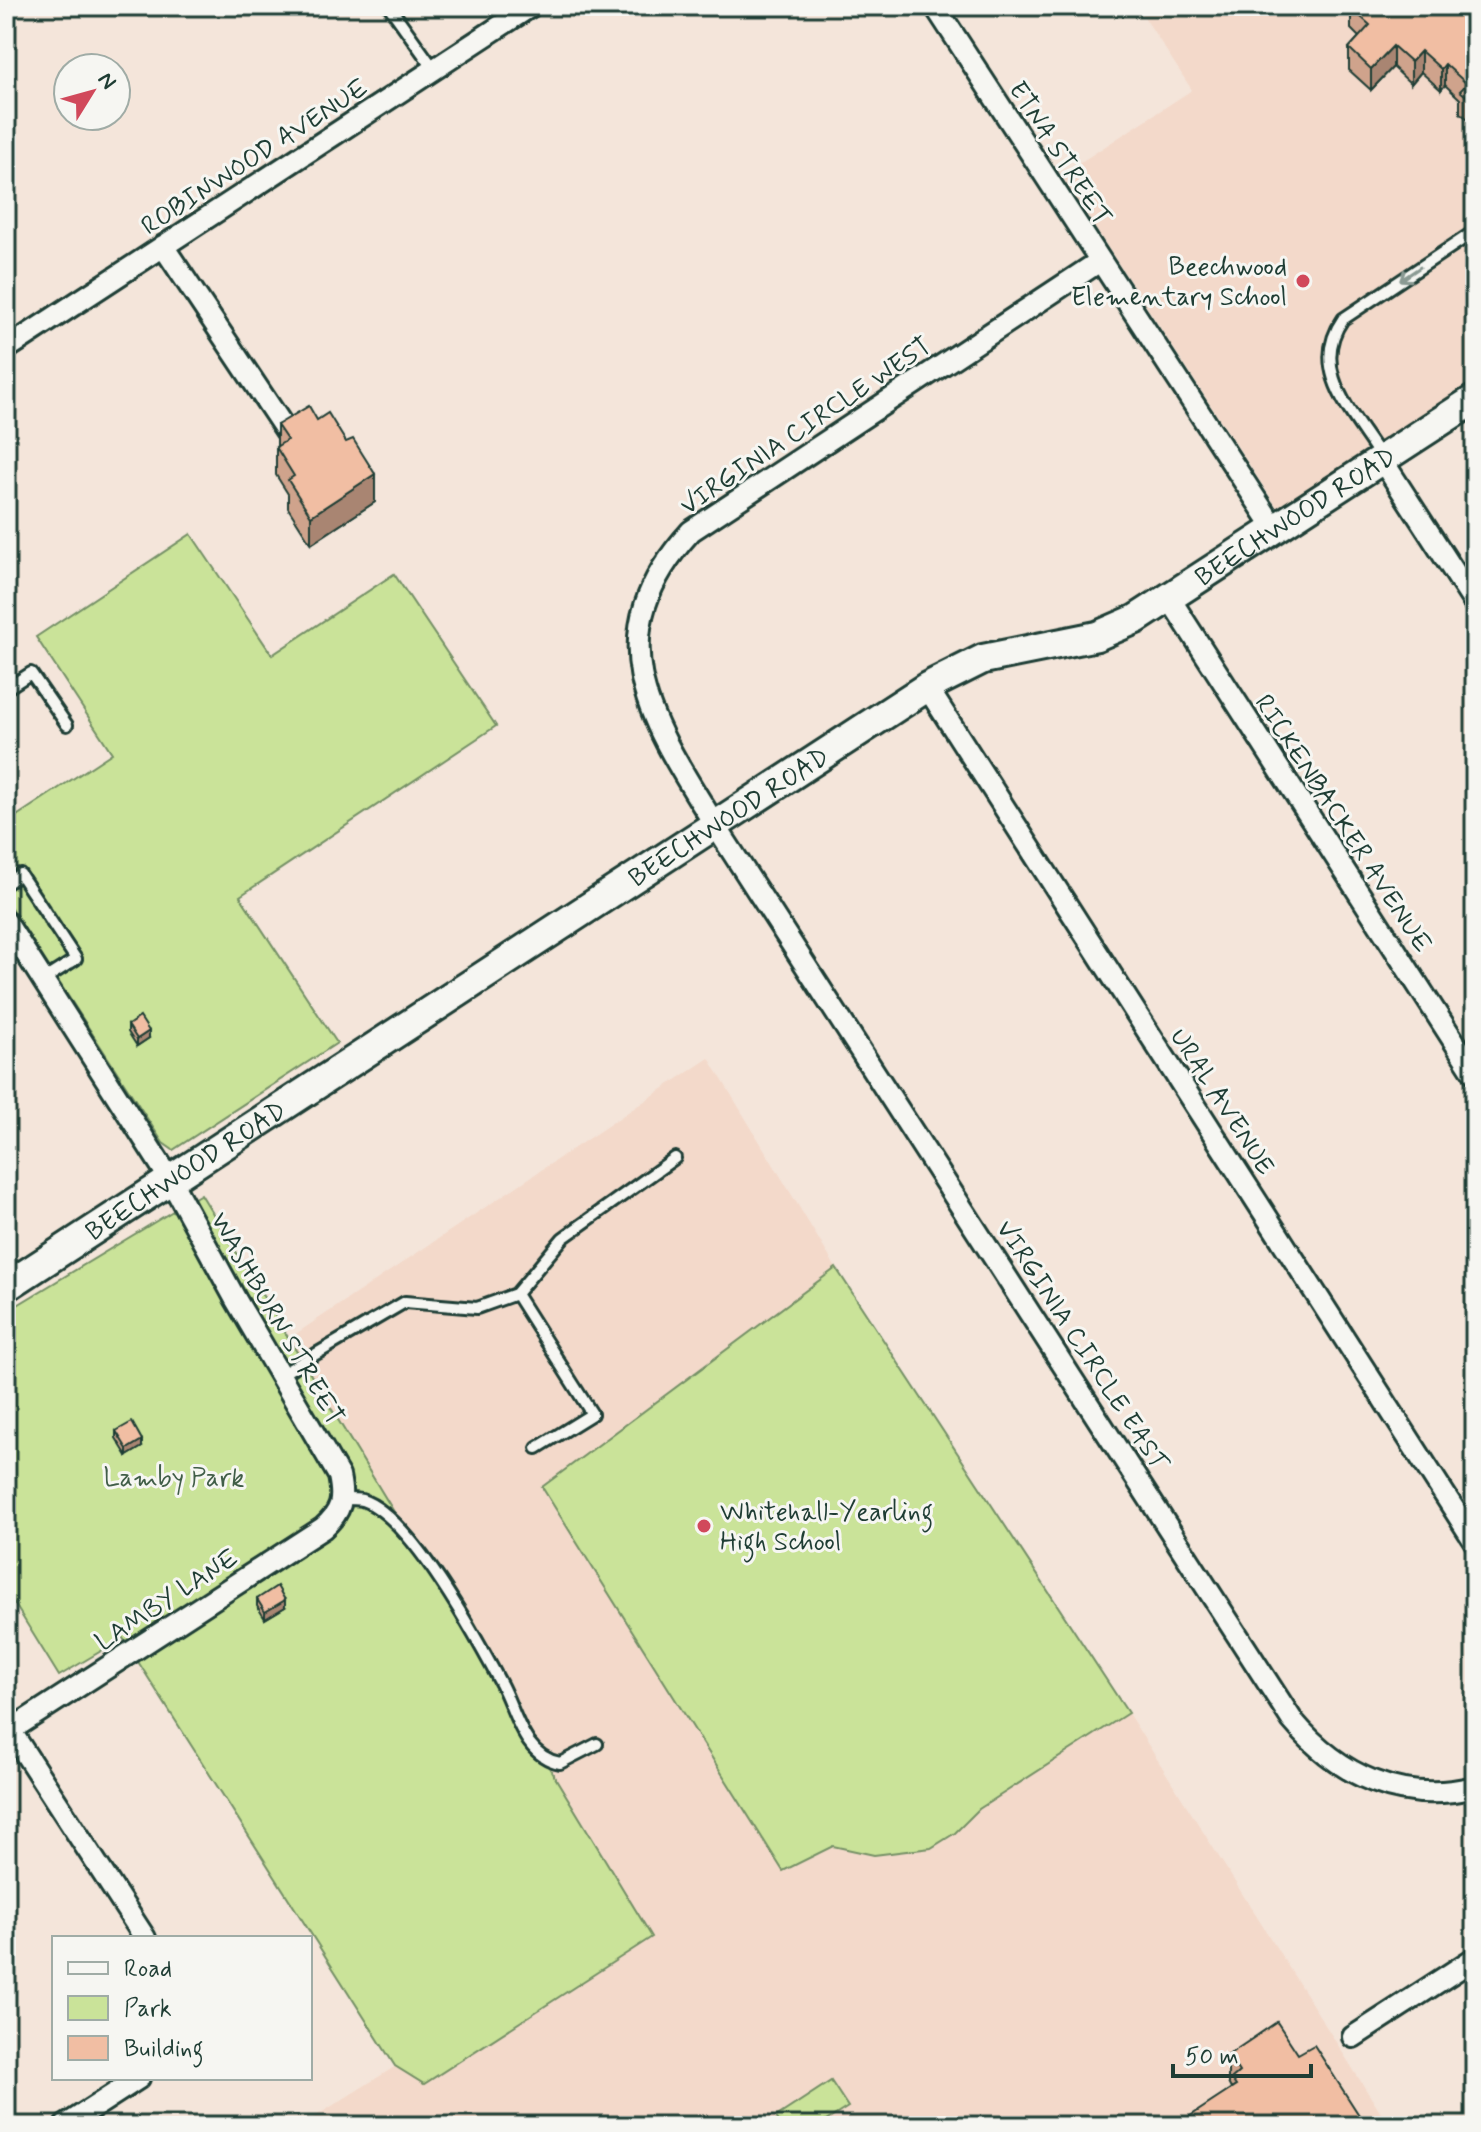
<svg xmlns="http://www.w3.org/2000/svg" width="1481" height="2132" viewBox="0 0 1481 2132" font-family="Mynerve,sans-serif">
<rect width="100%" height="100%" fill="#f4e5da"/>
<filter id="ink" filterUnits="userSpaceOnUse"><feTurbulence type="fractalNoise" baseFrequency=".0125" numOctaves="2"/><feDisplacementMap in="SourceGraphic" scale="16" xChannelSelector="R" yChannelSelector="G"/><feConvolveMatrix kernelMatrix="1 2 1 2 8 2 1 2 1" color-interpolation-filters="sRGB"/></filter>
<g filter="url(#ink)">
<path fill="#f3d9ca" d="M1137,6H1475V388L1281,513L1061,175L1192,90Z
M709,1058L836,1268L1128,1713L1389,2126H300L396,2066L424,2083L288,1339Z"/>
<path fill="#cae399" stroke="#749066" stroke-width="2" d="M191,534L272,655L394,574L496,726L240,896L337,1043L173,1150L163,1143L6,900V823L112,753L36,637Z
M201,1194L652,1937L424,2084L395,2066L123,1638L59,1676L6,1590V1312Z
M836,1268L1128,1713L979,1809L955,1833L931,1848L874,1855L833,1846L783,1871L542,1487Z
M831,2081L848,2107L818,2126H782L776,2117Z"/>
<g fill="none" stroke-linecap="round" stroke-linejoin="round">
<defs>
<path id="lane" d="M389,6L434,69
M1380,456C1353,413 1308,369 1343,319L1475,231
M6,689L31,673L67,725
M6,884L20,874L76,959L43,980
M516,1294L592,1414L537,1448
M280,1375L405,1302L477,1308L516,1294L563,1238L675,1158
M344,1499C349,1499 357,1499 362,1500C410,1515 477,1639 501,1684C516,1712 523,1756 560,1763L597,1744"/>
<path id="street" d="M935,6L1275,529
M163,246L287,432
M1100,261L691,531C593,638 651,722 715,825L1292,1720C1339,1776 1401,1805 1475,1787
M6,349L531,6
M1382,460L1475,604
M1170,599L1475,1074
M927,687L1475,1542
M6,922L171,1181L236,1300L339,1476C344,1500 342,1511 323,1528L6,1733
M10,1730L145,1938
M1353,2037L1475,1958
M65,2126L139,2078"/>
<g id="secondary">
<path id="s1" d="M6,1287L927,687L983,659L1097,636L1136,619L1475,399"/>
</g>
</defs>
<use href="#lane" stroke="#1f3d34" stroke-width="16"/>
<use href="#street" stroke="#1f3d34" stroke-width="26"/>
<use href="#secondary" stroke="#1f3d34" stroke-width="34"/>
<use href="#lane" stroke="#f6f6f2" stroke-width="10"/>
<use href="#street" stroke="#f6f6f2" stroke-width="20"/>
<use href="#secondary" stroke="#f6f6f2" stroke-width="28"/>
</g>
<path fill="#cfa38c" stroke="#1f3d34" stroke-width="2" d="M1347,6H1475V124L1460,113V99L1445,85L1441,90L1421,72L1411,84L1393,67L1371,90L1349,70V48L1359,37L1351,29V9Z
M317,420L375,502L311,544L288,508V494L276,475V447L277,446V425Z
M128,1025L149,1038L137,1046L128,1032Z
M116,1431L142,1447L127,1456L116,1438Z
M257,1599L285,1607L265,1619L257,1606Z
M1298,2054L1231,2089L1228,2083V2055Z"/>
<path fill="#a98572" stroke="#1f3d34" stroke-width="2" d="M1393,46V67L1371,90V69Z
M1421,51V72L1411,84V62Z
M1445,64V85L1441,90V69Z
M375,474V502L311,544V516Z
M149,1031V1038L137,1046V1039Z
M142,1440V1447L127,1456V1449Z
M285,1600V1607L265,1619V1612Z"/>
<path fill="#f1bea3" stroke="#1f3d34" stroke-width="2" d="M1353,6H1475V103L1460,91L1467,84L1445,64L1441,69L1421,51L1411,62L1393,46L1371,69L1349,48L1370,25L1351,8Z
M309,406L317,420L328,413L346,442L353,439L375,474L311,516L288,480L294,476L276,447L287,440L277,425Z
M140,1017L149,1031L137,1039L128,1025Z
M132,1422L142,1440L127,1449L116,1431Z
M277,1586L285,1600L265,1612L257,1599Z
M1277,2022L1298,2054L1314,2045L1366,2126H1175L1236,2086L1231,2079L1239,2072L1228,2055Z"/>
<defs><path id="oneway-shaft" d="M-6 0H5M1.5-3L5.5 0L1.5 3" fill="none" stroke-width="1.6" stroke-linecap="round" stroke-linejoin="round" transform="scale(2)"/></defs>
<use stroke="#8a9a93" href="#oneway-shaft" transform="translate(1410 274) rotate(146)"/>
</g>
<g fill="#d1495b" stroke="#f6f6f2" stroke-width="3">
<circle cx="1303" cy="281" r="8"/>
<circle cx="704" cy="1526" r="8"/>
</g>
<g text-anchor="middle" stroke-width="6" stroke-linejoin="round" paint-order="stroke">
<g font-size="26" fill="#1f3d34" stroke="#f6f6f2">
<text transform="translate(1061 153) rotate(57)" y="9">ETNA STREET</text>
<text transform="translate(254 156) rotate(-33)" y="9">ROBINWOOD AVENUE</text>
<text transform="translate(805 425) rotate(-34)" y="9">VIRGINIA CIRCLE WEST</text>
<text dy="9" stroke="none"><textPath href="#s1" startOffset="1510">BEECHWOOD ROAD</textPath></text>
<text dy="9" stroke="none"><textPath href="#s1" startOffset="862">BEECHWOOD ROAD</textPath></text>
<text transform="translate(1344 823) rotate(57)" y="9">RICKENBACKER AVENUE</text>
<text transform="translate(1223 1101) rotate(57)" y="9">URAL AVENUE</text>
<text dy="9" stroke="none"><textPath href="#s1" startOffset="214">BEECHWOOD ROAD</textPath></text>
<text transform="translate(278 1318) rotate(60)" y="9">WASHBURN STREET</text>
<text transform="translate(1083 1345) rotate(57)" y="9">VIRGINIA CIRCLE EAST</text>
<text transform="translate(166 1599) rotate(-33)" y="9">LAMBY LANE</text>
</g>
<g font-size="26" fill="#1f3d34" stroke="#f6f6f2" text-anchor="end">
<text x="1287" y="275">Beechwood<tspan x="1287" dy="30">Elementary School</tspan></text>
<text x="720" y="1520" text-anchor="start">Whitehall-Yearling<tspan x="720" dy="30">High School</tspan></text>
</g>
<g font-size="26" fill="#415e48" stroke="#f6f6f2">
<text x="174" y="1486">Lamby Park</text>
</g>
</g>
<rect width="1481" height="2132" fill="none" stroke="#f6f6f2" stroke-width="32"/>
<rect x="16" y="16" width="1449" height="2100" fill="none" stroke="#1f3d34" stroke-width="3" filter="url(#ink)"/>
<rect x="52" y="1936" width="260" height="144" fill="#f6f6f2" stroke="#a0aca6" stroke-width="2"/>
<rect x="68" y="1962" width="40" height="12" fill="#f6f6f2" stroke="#a0aca6" stroke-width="2"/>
<text x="124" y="1976" font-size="24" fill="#1f3d34">Road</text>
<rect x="68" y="1996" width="40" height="24" fill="#cae399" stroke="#a0aca6" stroke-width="2"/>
<text x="124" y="2016" font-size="24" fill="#1f3d34">Park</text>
<rect x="68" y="2036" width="40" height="24" fill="#f1bea3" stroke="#a0aca6" stroke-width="2"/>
<text x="124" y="2056" font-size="24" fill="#1f3d34">Building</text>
<g transform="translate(92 92) rotate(53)"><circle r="38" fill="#f6f6f2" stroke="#a0aca6" stroke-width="2"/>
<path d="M0-6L14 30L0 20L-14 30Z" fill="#d1495b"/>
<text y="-12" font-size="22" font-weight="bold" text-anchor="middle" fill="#1f3d34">N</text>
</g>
<path d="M1173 2064v12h138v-12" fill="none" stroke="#1f3d34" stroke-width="4"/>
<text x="1185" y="2064" font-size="24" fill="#1f3d34" stroke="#f6f6f2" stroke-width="6" paint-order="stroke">50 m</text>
</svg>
